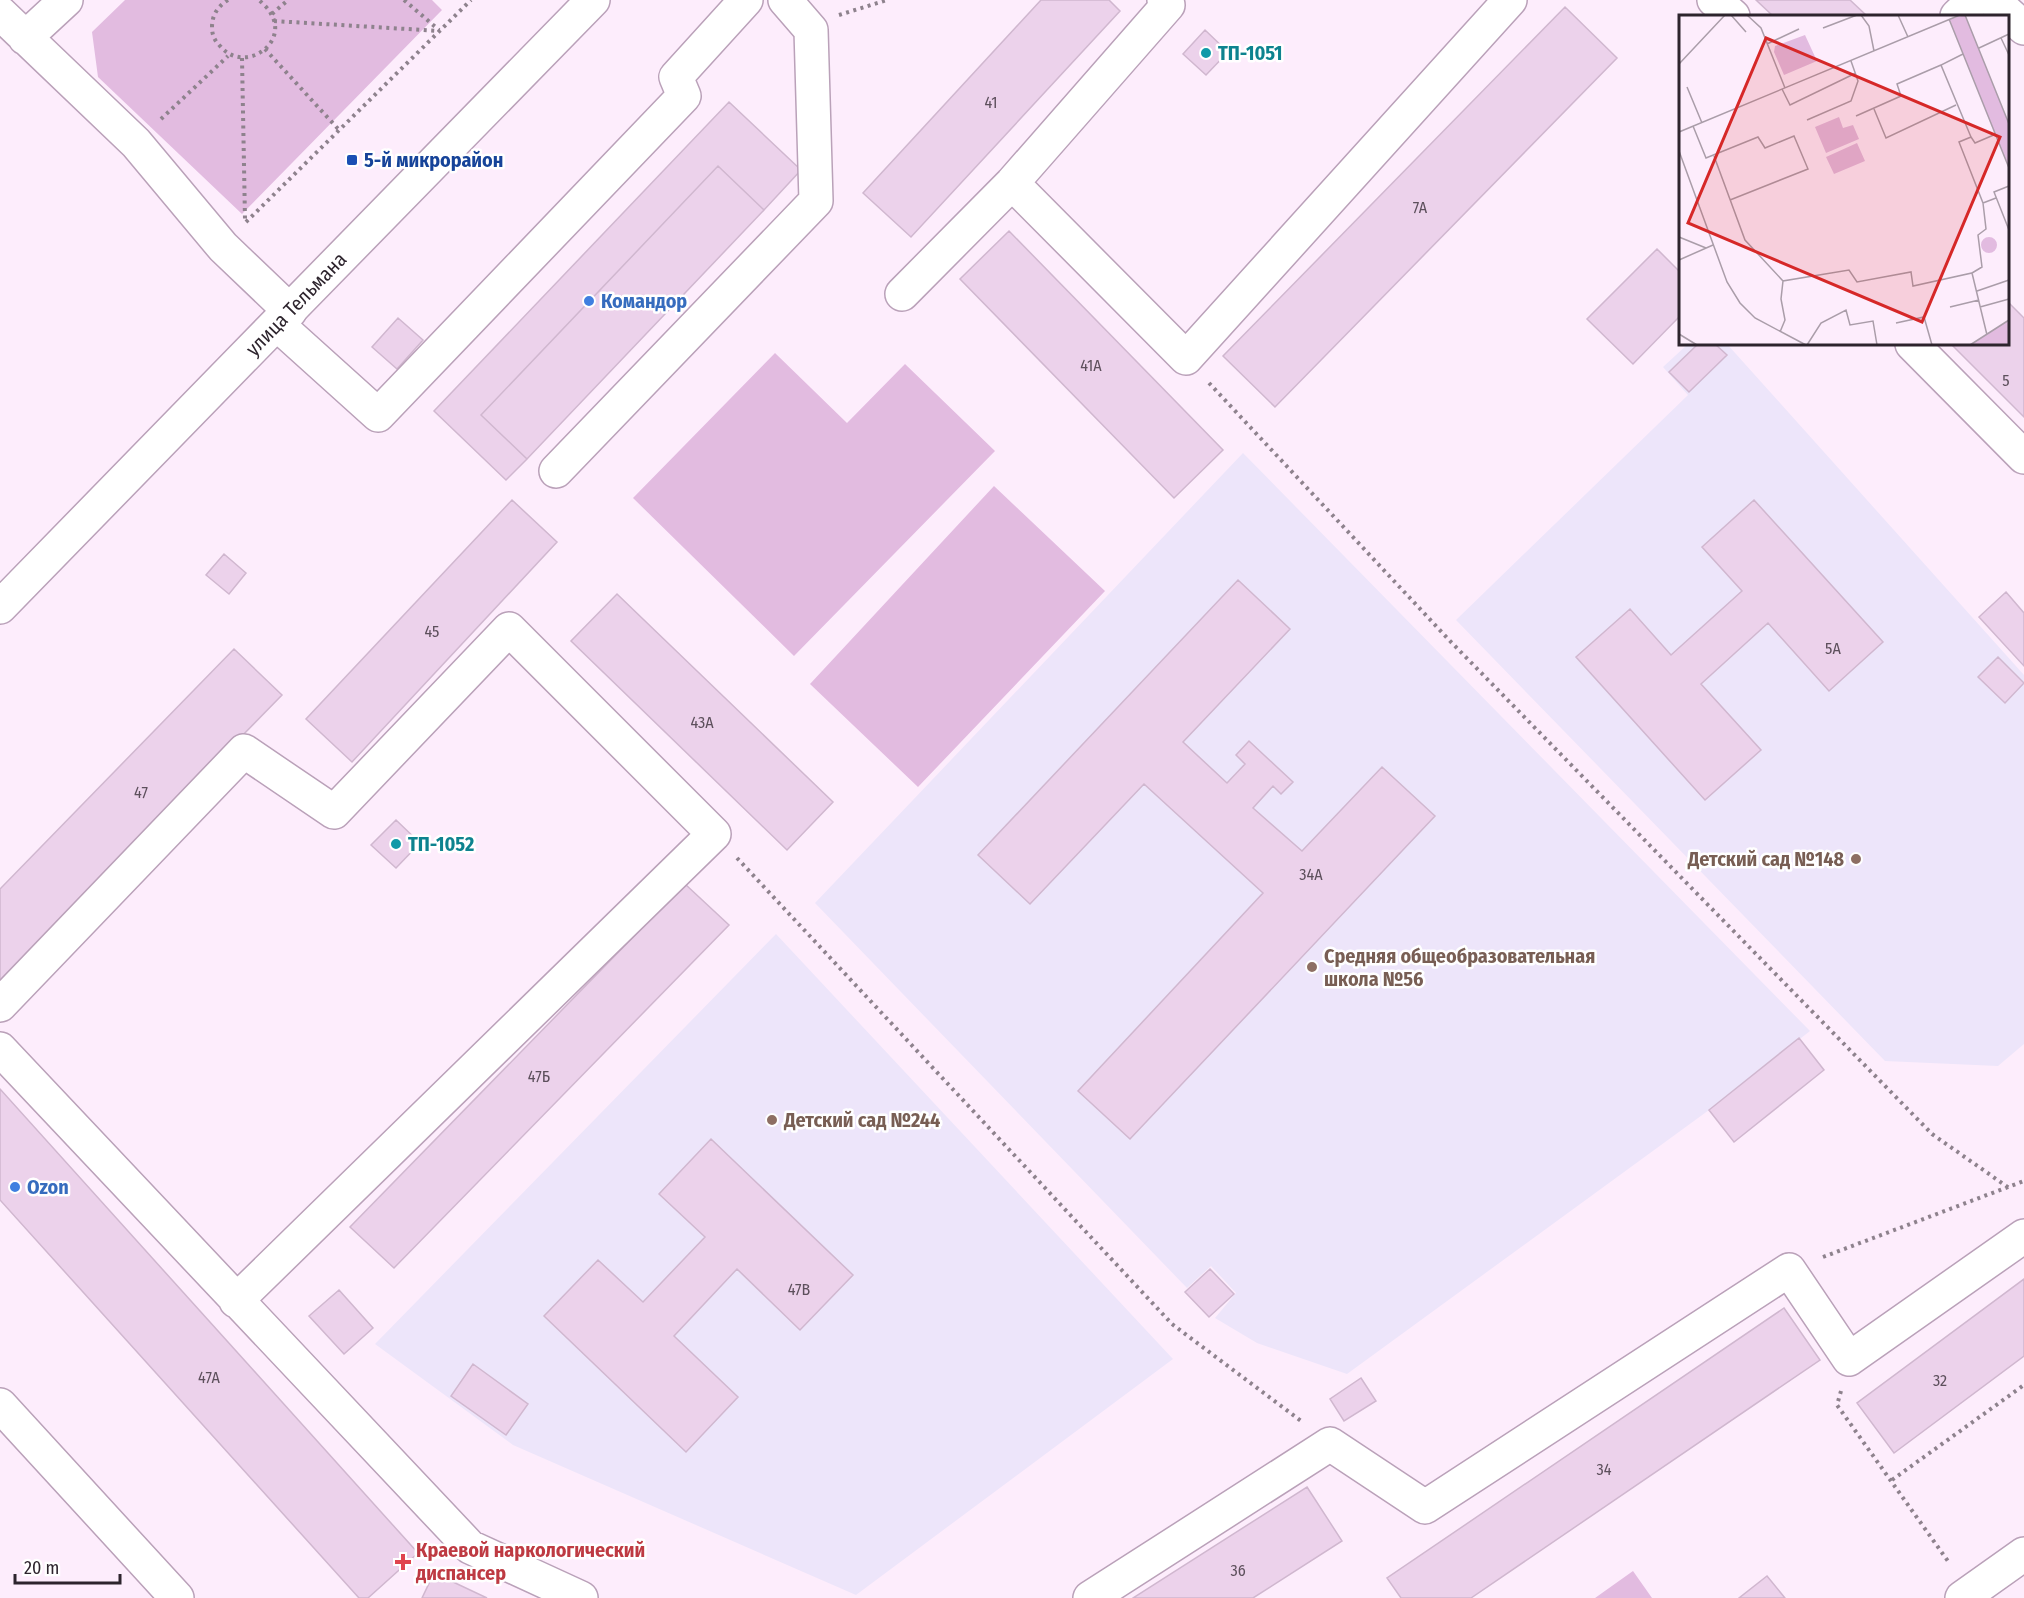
<svg xmlns="http://www.w3.org/2000/svg" width="2024" height="1598" viewBox="0 0 2024 1598" font-family="'Fira Sans Condensed',sans-serif">
<rect width="100%" height="100%" fill="#fdedfc"/>
<path fill="#ede5fa" d="M1688,344H1727L2024,675V1044L1998,1066L1885,1061L1456,620L1688,395L1663,367Z
M1243,453L1810,1031L1709,1110L1347,1374L1257,1343L1215,1318L1236,1293L1211,1266L1187,1288L815,903Z
M776,934L1173,1359L856,1595L513,1445L375,1344Z"/>
<path fill="#e2bbe0" d="M125,0H432L442,10L242,214L98,77L92,32Z
M775,353L847,423L905,364L995,451L794,656L633,498Z
M994,486L1105,591L918,787L810,684Z
M1633,1571L1652,1598H1595Z"/>
<path fill="#ecd2eb" stroke="#d0b7cf" stroke-width="1.5" d="M1041,0H1109L1120,11L911,237L863,193Z
M1756,0H1850L1867,16H1773Z
M1565,7L1617,58L1275,407L1223,356Z
M1205,30L1228,52L1206,75L1183,54Z
M729,102L801,170L764,210L718,166L481,415L527,459L506,480L434,411Z
M718,166L764,210L527,459L481,415Z
M1009,231L1223,450L1174,498L960,279Z
M1657,249L1680,272V316L1633,364L1587,319Z
M2008,302L2024,318V417L1951,344H2008Z
M398,318L423,340L397,369L372,347Z
M1698,344H1715L1727,355L1689,392L1669,372Z
M512,500L557,542L352,762L306,719Z
M1754,500L1883,642L1829,691L1768,623L1701,684L1761,750L1705,800L1576,657L1630,609L1671,655L1742,591L1702,547Z
M224,554L246,573L229,594L206,575Z
M1238,580L1290,629L1183,742L1227,783L1245,764L1236,755L1249,741L1293,782L1281,794L1273,786L1253,808L1302,851L1382,767L1435,816L1130,1139L1078,1091L1263,893L1144,784L1030,904L978,855Z
M2006,592L2024,613V666L1979,617Z
M617,594L833,802L787,850L571,641Z
M234,649L282,695L0,983V889Z
M1998,657L2024,683L2005,703L1978,677Z
M396,820L420,843L396,868L371,845Z
M685,884L729,925L394,1268L350,1227Z
M1799,1038L1824,1070L1734,1142L1709,1110Z
M0,1089L418,1553L368,1598H359L0,1200Z
M711,1139L853,1275L800,1330L737,1269L674,1336L738,1397L686,1452L544,1316L598,1260L643,1302L705,1237L659,1194Z
M1210,1269L1234,1294L1209,1317L1185,1292Z
M2024,1279V1356L1894,1453L1857,1403Z
M339,1290L373,1328L344,1354L309,1316Z
M1784,1308L1820,1360L1471,1598H1401L1387,1578Z
M473,1364L528,1404L506,1435L451,1396Z
M1361,1378L1376,1401L1344,1421L1330,1399Z
M1307,1487L1342,1541L1253,1598H1133Z
M434,1573L487,1598H422Z
M1767,1576L1785,1598H1739Z"/>
<g fill="none" stroke-linecap="round" stroke-linejoin="round">
<defs>
<path id="minor" d="M1714,0L1733,16
M1993,0L2024,28
M0,13L136,143L223,247L290,311
M1957,16L1974,0
M25,38L66,0
M1012,183L1186,358L1510,0
M902,294L1012,183L1168,5L1164,0
M277,324L378,415L684,96L676,77L746,0
M1912,344L2024,457
M556,471L816,201L811,30L785,0
M0,1005L244,751L334,812L509,629L714,834L236,1301
M0,1049L470,1547L581,1598
M0,1405L177,1598
M1090,1598L1330,1444L1425,1507L1789,1270L1849,1359L2024,1236
M1962,1598L2024,1554"/>
<path id="major" d="M0,607C198,405 394,201 593,0"/>
</defs>
<use href="#minor" stroke="#baa1b9" stroke-width="36"/>
<use href="#major" stroke="#baa1b9" stroke-width="36"/>
<path stroke="#8e828d" stroke-width="4" stroke-dasharray="3 4.5" stroke-linecap="butt" d="M228,0C218,6 212,15 212,27C212,36 215,41 221,47C245,74 289,43 271,14C269,9 263,4 259,0
M404,0L439,30
M272,14L288,0
M839,15L887,0
M274,21L440,31
M265,49L340,131
M242,58L245,219
M161,119L228,56
M246,222L471,0
M1209,383L1451,642L1932,1134L2009,1188
M737,858L1172,1324L1301,1421
M1823,1257L2024,1181
M1841,1391L1837,1405L1950,1564
M1892,1480L2024,1385"/>
<use href="#minor" stroke="#fff" stroke-width="33"/>
<use href="#major" stroke="#fff" stroke-width="33"/>
</g>
<g fill="#0f9aa8" stroke="#fff" stroke-width="2">
<circle cx="1206" cy="53" r="6"/>
<circle cx="396" cy="844" r="6"/>
</g>
<rect fill="#1a4fb4" stroke="#fff" stroke-width="2" x="346" y="154" width="12" height="12" rx="3"/>
<g fill="#3f7fe0" stroke="#fff" stroke-width="2">
<circle cx="589" cy="301" r="6"/>
<circle cx="15" cy="1187" r="6"/>
</g>
<g fill="#8d6e63" stroke="#fff" stroke-width="2">
<circle cx="1856" cy="859" r="6"/>
<circle cx="1312" cy="967" r="6"/>
<circle cx="772" cy="1120" r="6"/>
</g>
<path fill="#e0444e" stroke="#fff" stroke-width="2" d="M400 1553h6v6h6v6h-6v6h-6v-6h-6v-6h6z"/>
<g text-anchor="middle" stroke-width="5" stroke-linejoin="round" paint-order="stroke">
<g font-size="16" fill="#5d505c">
<text x="991" y="108">41</text>
<text x="1420" y="213">7А</text>
<text x="1091" y="371">41А</text>
<text x="2006" y="386">5</text>
<text x="432" y="637">45</text>
<text x="1833" y="654">5А</text>
<text x="702" y="728">43А</text>
<text x="141" y="798">47</text>
<text x="1311" y="880">34А</text>
<text x="539" y="1082">47Б</text>
<text x="799" y="1295">47В</text>
<text x="209" y="1383">47А</text>
<text x="1940" y="1386">32</text>
<text x="1604" y="1475">34</text>
<text x="1238" y="1576">36</text>
</g>
<g font-size="20" font-weight="bold" fill="#0d838f" stroke="#fff" text-anchor="start">
<text x="1218" y="60">ТП-1051</text>
<text x="408" y="851">ТП-1052</text>
</g>
<g font-size="20" font-weight="bold" fill="#164399" stroke="#fff" text-anchor="start">
<text x="364" y="167">5-й микрорайон</text>
</g>
<g font-size="20" font-weight="bold" fill="#366cbe" stroke="#fff" text-anchor="start">
<text x="601" y="308">Командор</text>
<text x="27" y="1194">Ozon</text>
</g>
<g font-size="20" fill="#2d242d" stroke="#fff">
<text transform="translate(296 304) rotate(-46)" y="7">улица Тельмана</text>
</g>
<g font-size="20" font-weight="bold" fill="#785e54" stroke="#fff" text-anchor="start">
<text x="1844" y="866" text-anchor="end">Детский сад №148</text>
<text x="1324" y="963">Средняя общеобразовательная<tspan x="1324" dy="23">школа №56</tspan></text>
<text x="784" y="1127">Детский сад №244</text>
</g>
<g font-size="20" font-weight="bold" fill="#be3a42" stroke="#fff" text-anchor="start">
<text x="416" y="1557">Краевой наркологический<tspan x="416" dy="23">диспансер</tspan></text>
</g>
</g>
<g transform="translate(1679 15)">
<rect width="330" height="330" fill="#fdedfc"/>
<path d="M286,0L330,109V153L270,4ZM126,20L138,46L105,60L95,37L96,31ZM160,102L164,113L174,110L180,124L147,138L136,112ZM178,128L186,146L155,159L147,142ZM302 230a8 8 0 1 1 16 0a8 8 0 1 1-16 0ZM330,305V330H291Z" fill="#e2bbe0"/>
<path fill="none" stroke="#aa9da9" stroke-width="1.5" d="M52,0L67,17M68,0L82,13L106,73M182,0L190,11L195,36M219,0L229,22M286,0L330,109M270,4L330,153M144,13L178,0M322,23L330,40M88,29L120,14M300,33L330,19M284,39L262,50L292,122L280,127L304,188L317,183M0,49L46,0M8,72L23,108M103,74L111,90L177,58M195,94L207,123L277,90M177,101L222,81L218,69L262,50M128,105L172,86L179,66L172,46M14,111L27,143L79,122L86,133L115,121L129,154L51,185M0,117L281,0M292,122L296,128L317,119M0,136L48,267L61,288L76,303L127,330M35,141L66,225L104,266M330,171L315,177L330,215M0,222L27,233M0,245L34,230M293,258L303,252L299,220L307,214L304,188M298,276L330,265M271,292L300,285M301,292L330,284M217,308L245,302L253,330M101,317L106,305L102,284L104,266L170,255L178,267L232,257L234,271L293,258L308,320M0,319L18,330M128,330L142,308L167,295L171,310L194,306L198,330M291,330L330,305"/>
<path fill="#d62828" fill-opacity="0.15" stroke="#d62828" stroke-width="3" d="M87,23L321,122L243,307L9,208Z"/>
<rect width="330" height="330" fill="none" stroke="#2d242d" stroke-width="3"/>
</g>
<path d="M15 1574v9h105v-9" fill="none" stroke="#2d242d" stroke-width="3"/>
<text x="24" y="1574" font-size="18" fill="#2d242d" stroke="#ffffff" stroke-width="4.5" paint-order="stroke">20 m</text>
</svg>
